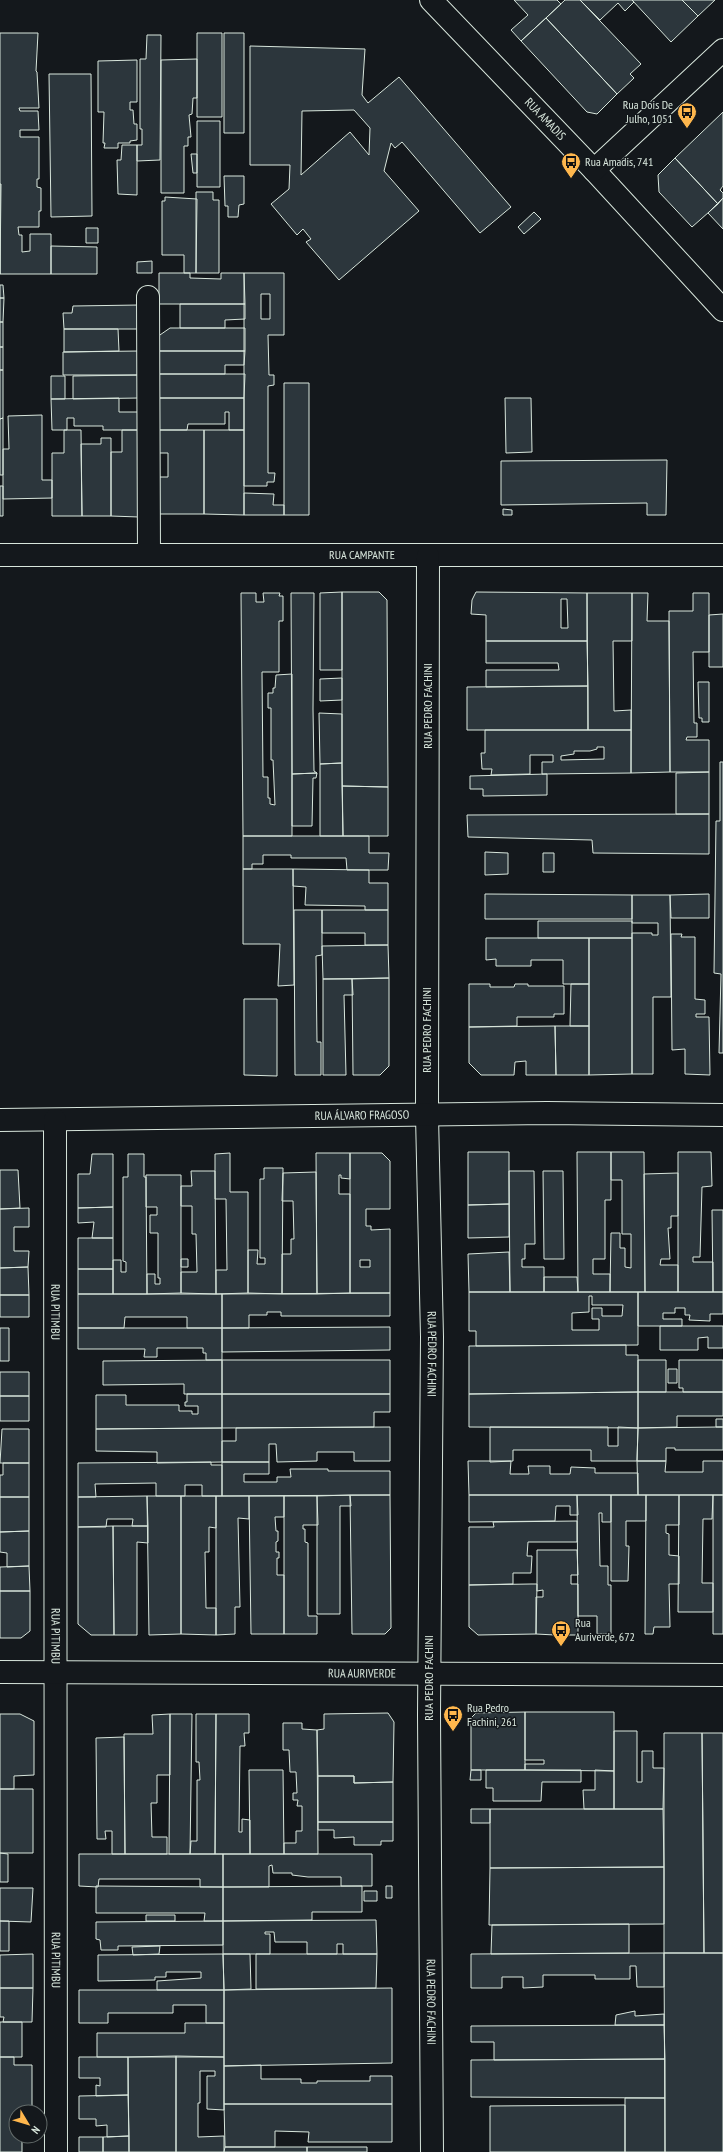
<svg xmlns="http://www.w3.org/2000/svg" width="723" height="2152" viewBox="0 0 723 2152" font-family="'PT Sans Narrow',sans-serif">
<rect width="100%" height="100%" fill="#14181c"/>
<path fill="#2c363c" stroke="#d8e6dc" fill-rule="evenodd" d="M514,0H557L561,4L521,41L511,30L528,15Z
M565,0H580L641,64L630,74L634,78L617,94L546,18Z
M580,0H632L634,2L625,11L618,3L600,20Z
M632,0H682L698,16L671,42Z
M682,0H715L698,16Z
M546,18L617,94L597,114L587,112L521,41Z
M0,33H38L36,71L37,72L39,108H19L20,111H38L39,130H20V137H39V179H37V187L41,188V211H39V227H18L19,235H22V252L30,251V234H51V274H0Z
M197,33H222V117H197Z
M224,33H244V133H224Z
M147,35H161L160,160L137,161V145H142V129H140V59H146Z
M250,46L365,49L362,95L368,103L399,77L511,207L480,233L402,142L395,148L391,143L384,171L419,211L339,280L306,242L311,239L303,229L297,235L271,204L289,189L290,165H250ZM354,110L370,128L369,155L350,132L301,175L302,111Z
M197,59V98H193L192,114L189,115L191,137H188V146H184V193H161V60Z
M137,60V102H130V110H133L134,124H137V140L130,141V143H118V148H104L105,143H103L104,112H98V61Z
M49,74H91L92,216L51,217Z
M723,112V186L720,190L723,193V198L718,204L675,158Z
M197,121H220V187H197Z
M122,145H137V195L118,194L117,160H121Z
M191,154H197V173H193Z
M675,158L718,204L692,227L659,192L658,175Z
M224,176H244V204L239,205L238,217H228V206H225Z
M0,184H1L0,274Z
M196,192H213V200H219V273H196Z
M165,197L197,199L196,273H184V255H162V201H165Z
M723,198V229L708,213Z
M534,212L541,219L524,234L518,227Z
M86,228H98V243H86Z
M51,246L97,247V274H51Z
M152,261V273H137V262Z
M159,273H190V278L221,279V273H244L245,304H159Z
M244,273H284V335H268L269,375H274V385L268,386V473H275L274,482H267V486H244ZM261,294H270V319H261Z
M0,285H3L4,298H0Z
M0,298H4L3,322H0Z
M180,304H245V319L225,320V328H180Z
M139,305V329H64L63,313H72L73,306Z
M0,322H3V347H0Z
M170,328H245V351H157V337Z
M64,329H118L119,351L64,352Z
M0,347H3V370H0Z
M139,351V375H63V352Z
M157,351H245L244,365H225V374H157Z
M0,370H3V418L0,419Z
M157,374H245L244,398H158Z
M139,375V398L73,399V376Z
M51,376H65V399H51Z
M284,383H309V515H284Z
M119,398V412H139V430H103V426H74V418H67V430H52L51,399Z
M158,398H244V430H229V412H225V424H188L187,430H158Z
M505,398H531L532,452L506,453Z
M42,415V480H52V498L3,499V449H9L8,416Z
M3,418V475H0V419Z
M64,430H81L82,516H52V453H64Z
M122,430H139V517L111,516V452H122Z
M158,430H204V514H159L158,477H168V453H158Z
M204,430H244V515L204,514Z
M101,438H111V516H82L81,444H101Z
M667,460L666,515H647V503L501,505V461Z
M0,486H3V516H0Z
M244,493L274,494L273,505H284V515H244Z
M503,509L512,510V515H503Z
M342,592V670H320V593Z
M342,592H379L387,600L388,787L342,786Z
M476,592L587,593V641H486V615L471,614L472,600ZM561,599H567L568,628H561Z
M241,593H256V602H264L263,593H280L279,596H283V621H279V672H262L263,777H268V798H270V804L275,805L273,760H271V708H268V693H273V688H275L276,675L292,674V836H243Z
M291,593H314L313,709L314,771L317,773L292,774Z
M587,593H632V641H613L614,711L631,710V730H588Z
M632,593H648L647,621H669L670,772L631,773Z
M693,593H709V652H693L694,723H697V737H687L686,740H709V772H670L669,611H693Z
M723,614V667H709V615Z
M486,641H587L588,686L486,687V670H559L558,663H486Z
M342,678V700L320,701V679Z
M698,682H709V722H702V718H699Z
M588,686V730H467V687Z
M319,713L342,714V763L320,764Z
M485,730H631V773L542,774V762H553V755H530V774L491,775L492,769H482L481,753H485ZM597,747H604V759L561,760V756L574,754V751H590L597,749Z
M720,762H723V1053H719L721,974L714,973L716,821H720Z
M342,763L343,836H320V764Z
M709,772V814H676V773Z
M317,773L316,778H313L312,826H292V774Z
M547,774V795L483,796V789H470V776Z
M342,786L388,787V836H343Z
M709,814V854L593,853L592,840L468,837L467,815Z
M243,836H369V853H389L388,870H347L346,858H291V855H263V864H252V869H243Z
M485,852L508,853V874L485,875Z
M543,853H554V872H543Z
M243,869H293L294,985L278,986L280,944H243Z
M293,869L369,870V883H388V910H365V906L305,905L306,887L293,886Z
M485,894L632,895V919H485Z
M709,894V918H671L670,895Z
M632,895H670L671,997H653V1074H632V933H652V935H658V923H632Z
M294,910H322V955L316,956L317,1042H321V1075H295Z
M322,910H388V945H365V933H322Z
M538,921H632V938H538Z
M671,934H682L681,937H695V999L705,1000V1014H696V1017H709L710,1075L685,1074V1049L672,1050Z
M486,938H589V984H563V960H531V966H496V959L486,960Z
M589,938H632V1074L589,1075Z
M388,945L389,978L323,979L322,946Z
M389,978V1066L380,1075H353L352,979Z
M323,979H352L353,995H344L346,1075H323Z
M469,984H490V987H514L515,984H528V986H564V1014H554V1017H517V1026L469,1027Z
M571,984H589V1026H570Z
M244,999H277V1076L244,1075Z
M555,1026H589V1075H556Z
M555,1026L556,1075H526V1061L515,1062L514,1075H481L469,1063V1027Z
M468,1152H509V1204L468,1205Z
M577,1152H611V1200H605V1259H593V1274H610V1292H578Z
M611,1152H644L645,1292H610L611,1233H620V1248H625V1267L631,1268V1234H622V1180H611Z
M678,1152H711L712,1186L702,1187L700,1257H693V1262H713V1292H678Z
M230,1153V1192H248V1293L216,1294V1270H227L226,1199H215V1154Z
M316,1153H350V1179L341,1178V1175H339V1194H350V1293L317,1294Z
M350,1153H382L390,1161V1209H366V1226H371V1230L390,1229V1293H350ZM360,1260H370V1267H360Z
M92,1154H113V1207L78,1208V1174H90Z
M128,1154H144V1177H146L147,1294H113V1260H121V1272H126V1262L123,1261V1177H128Z
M264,1168H283L282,1294L248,1293V1250H258L257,1264H265V1258H260V1179H264Z
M0,1170H18L20,1208L0,1209Z
M191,1171H215L216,1294L181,1293V1272H197L196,1234H192V1206H181V1186H192Z
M509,1171H534L535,1244H525V1259H522V1267H544V1292H510Z
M543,1171H563L564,1259H544Z
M316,1172L317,1294H282V1254H291V1239H294L293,1201H282L283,1173Z
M678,1173V1216H671V1228H668L670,1259H661L660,1265H678V1292H645L644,1174Z
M146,1175H181V1293L147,1294V1274H155V1284H160V1278H158V1233H150V1215H157V1207H146Z
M509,1204V1237L468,1238V1205Z
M113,1207V1238H92L94,1222L78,1223V1208Z
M29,1208V1227H14V1251H29L28,1267L0,1268V1209Z
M712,1210H723V1292H713Z
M78,1238H113V1269H78Z
M509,1252L510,1292H469L468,1254Z
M181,1259H188V1267H181Z
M28,1267L29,1295H0V1268Z
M78,1269H113V1294H78Z
M544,1277H577L578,1292H544Z
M469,1292H638V1345L476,1346V1331H469ZM589,1296H592V1305H623L622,1316H602V1308H592V1319H599V1330H572V1313L589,1312Z
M638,1292H723V1314H710V1321L689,1320L690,1315H685V1308H675V1313H663V1319H682V1326H638Z
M390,1293V1316H281V1312H267V1315H249V1328H222V1294Z
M78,1294H222V1328H187V1317H125L124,1328H78Z
M0,1295H29V1317H0Z
M660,1326H723V1348H708V1337L698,1338V1350H660Z
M390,1327V1350L222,1352V1328Z
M0,1328H9V1361H0Z
M78,1328H222V1360H206V1353H203V1348H157V1357H144L145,1349H78Z
M626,1345V1355H638V1392L469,1394V1346Z
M222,1360H390V1394H222Z
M222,1360V1394H184V1384L103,1385V1361Z
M638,1360H666V1392H638Z
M679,1360H723V1392H683V1388H679Z
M668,1369H677V1383H668Z
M0,1372H29V1396H0Z
M638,1392H723V1416H677V1427L638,1428Z
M638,1392V1428L469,1427V1394Z
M187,1394H222V1428L96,1429V1395H126V1405H179V1411H192V1414H198V1406H185V1402H187Z
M222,1394H390V1412H374V1427L222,1428Z
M0,1396H29V1421H0Z
M716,1419H723V1427H716Z
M390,1427V1461H354V1452H317V1461L277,1462L276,1444H269V1462H222V1441H236V1428Z
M490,1427H608V1446H618V1427L638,1428L637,1461H591V1450H513V1461L490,1462Z
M718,1427H723V1450H675V1448H666V1461H637L638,1428Z
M222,1428V1462L157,1463V1452L96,1451V1429Z
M2,1429H29V1463H0Z
M468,1461H511L510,1474H529L528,1466H550V1474H570L571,1467L595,1468V1473H638V1495H469Z
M637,1461H666L665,1472H703V1461H723V1495H638Z
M211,1462V1465H222V1496H202V1485H185V1496H156V1483L95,1484L96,1497H78V1463Z
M222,1462H269V1474H244V1482H277V1477H291L290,1469H328V1471H390V1495L222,1496Z
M3,1463H29V1497H0V1475H3Z
M350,1495L351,1506H340V1614H317V1496Z
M350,1495H390L391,1628L385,1634H352Z
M469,1495H577L578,1515H570V1506H556L555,1521L469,1522Z
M577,1495H611V1522H602V1513H599L600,1566H608V1585H611V1634H597V1616H578Z
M611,1495H646V1521H626V1546H629L628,1581H611Z
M646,1495H679V1525H666V1533L669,1534V1555L679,1556V1584H669L670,1627H654L653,1634H645Z
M679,1495H713L712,1519H703L702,1583H713V1612H678Z
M713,1495H723V1634H713Z
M147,1496L148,1526H132L133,1519H107L106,1527H78V1497Z
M147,1496H181V1634L149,1635Z
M181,1496H216V1528L209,1527V1552H205L206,1608H216V1635L181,1634Z
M216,1496H249V1519L238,1518L240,1607H235V1634L216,1635Z
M249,1496H284V1517H275L276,1531H278V1541L276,1542V1552H279V1558H277V1575H284V1634H251Z
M284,1496H317L318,1525H303V1529H305V1542L308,1543V1616H317V1634H284Z
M0,1497H29V1531L0,1532Z
M577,1521V1542H528L527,1556H532L531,1573H513V1584L469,1585V1527H494L493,1522Z
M113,1526L114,1635H91L78,1624V1527Z
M113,1526H148V1543L137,1542V1635H114Z
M29,1531V1566L7,1567V1553L0,1552V1532Z
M537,1550H577L578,1575H571V1584H578V1635H560V1624H555V1635L536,1634V1597H543V1590L537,1591Z
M29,1566L30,1591H0V1567Z
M531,1584H537L536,1634L478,1635L469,1627V1585Z
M0,1591H30V1631L21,1638H0Z
M525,1712H614V1771L525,1770V1764H544V1760H525Z
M525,1712V1770H471V1718L476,1713Z
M388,1713L394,1722L393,1782L354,1783V1776H318L317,1730L324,1729V1714Z
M0,1714H20L34,1721V1775L14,1776V1789H0Z
M170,1714H192L190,1854H169Z
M170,1714V1775H157V1803H151L152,1837H167V1854H125L124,1734H153L152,1715Z
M196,1714H216L215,1854H190L191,1841H197V1780H200L199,1762H196Z
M216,1714H249V1733H244L245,1746H240L239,1832H242V1819L250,1820V1854H215Z
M283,1723H302V1729L317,1730L318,1854H284V1843H296V1831H302V1806H297L298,1800H293V1793H297L296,1772H290L289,1750H283Z
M614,1731H637V1782H642V1751H653V1768H664L663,1809H614Z
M664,1733H702L704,1953H664Z
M702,1733H723V1953H704Z
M124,1737L125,1854H112V1831H105L106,1839H97L96,1738Z
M249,1770H283L284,1854H250Z
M471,1770H481V1780H470Z
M486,1770H581V1782H542L541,1801H493V1788H486Z
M595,1770L614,1771V1809H584L583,1790H595Z
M318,1776H354V1783L393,1782V1822H318Z
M0,1789H33V1853H0Z
M471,1809H490V1823H471Z
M490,1809H663L664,1867L490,1868Z
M318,1822H393V1841H381V1845H354V1837L334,1838V1830H318Z
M0,1853L8,1854V1882H0Z
M79,1854H223V1887H200V1879H99L98,1887L79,1886Z
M223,1854H372V1886H341V1877H308L292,1875V1873H273L272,1865L269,1866V1887H223Z
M664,1867V1924L489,1925L490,1868Z
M96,1886L223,1887V1921H204L205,1913H96Z
M362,1886V1912H312V1920L223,1921V1887Z
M386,1886H392V1898H386Z
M0,1888H33L31,1922L0,1921Z
M364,1891H377V1901H364Z
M146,1915H175V1921H146Z
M376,1920L377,1954H343V1944H337V1954H307V1942H275L274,1932H265V1934H270V1954H223V1921Z
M0,1921H9V1951H0Z
M223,1921V1945L118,1946V1950H101L100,1940L96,1939V1922Z
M629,1924V1953L491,1954L492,1925Z
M160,1946L159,1954L133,1955L132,1947Z
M664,1953V1987H637L636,1966H630V1979H595V1975H543V1987L523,1988V1977H502V1988H471V1954Z
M664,1953H723V2152H665Z
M33,1954V1988H0V1955Z
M223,1954H250L251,1989L224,1990Z
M223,1954L224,1990H157V1981L201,1978V1972H166V1977H155V1980L98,1981V1955Z
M256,1954H377L376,1988L256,1989Z
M0,1988H33L32,2022H3L4,2017H0Z
M392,1988V2063L224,2066V1990Z
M79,1990H224V2023H206V2005H173V2013H108V2023H79Z
M635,2011V2016L664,2014V2025H615L616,2015Z
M0,2022H22V2057H0Z
M185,2023H224V2057H97V2033H185Z
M664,2025L665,2059L494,2060V2042H471V2026Z
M176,2056V2152H129L128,2057Z
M176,2056L224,2057V2110L207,2109V2076H215V2071H200V2103H198V2137L224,2136V2152H176Z
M0,2057H14V2065H32V2112H16V2136H22V2152H0Z
M79,2057H128V2095L96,2096V2085L100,2086V2078H79Z
M665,2059V2098L471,2097V2060Z
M261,2065V2079H301V2083H317V2081H370V2076H392V2104H224V2066Z
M128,2095L129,2136L107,2137V2125L96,2126V2119H79V2096Z
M625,2098H665V2152H625Z
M224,2104H392V2142H308L309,2132L275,2131V2147H225Z
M625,2105V2152H490V2106Z
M129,2136V2152H103V2137Z
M79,2137H103V2152H79Z
M225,2147H307V2152H224Z
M307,2147H367V2152H307Z"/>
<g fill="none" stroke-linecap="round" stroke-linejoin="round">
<defs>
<g id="minor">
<path id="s1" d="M431,0L594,170L723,310"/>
<path d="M594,170L723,50"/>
<path d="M148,297L149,555"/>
<path id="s2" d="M0,555H723"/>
<path id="s3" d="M428,556L427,1116L432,1337L429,1715L432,2152"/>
<path id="s4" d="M0,1120L547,1113L723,1115"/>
<path id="s5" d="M55,1120L56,2152"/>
<path id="s6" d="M0,1672L723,1675"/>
</g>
</defs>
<use href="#minor" stroke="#d8e6dc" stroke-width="24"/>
<use href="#minor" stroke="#14181c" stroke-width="22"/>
</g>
<defs>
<symbol id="bus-pin" viewBox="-11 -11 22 30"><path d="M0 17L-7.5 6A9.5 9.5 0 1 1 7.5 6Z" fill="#ffb74d" stroke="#14181c"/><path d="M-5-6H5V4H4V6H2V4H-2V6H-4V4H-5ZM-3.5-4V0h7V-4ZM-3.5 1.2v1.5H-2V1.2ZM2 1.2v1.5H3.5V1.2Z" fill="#111"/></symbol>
</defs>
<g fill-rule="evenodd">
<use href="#bus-pin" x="676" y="101" width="22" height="30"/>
<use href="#bus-pin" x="560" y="151" width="22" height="30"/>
<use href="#bus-pin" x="550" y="1619" width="22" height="30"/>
<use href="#bus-pin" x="442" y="1704" width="22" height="30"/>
</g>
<g text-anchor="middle" stroke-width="3" stroke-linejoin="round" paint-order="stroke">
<g font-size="12" fill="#d8e6dc" stroke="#14181c" text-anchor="start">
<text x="673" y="109" text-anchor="end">Rua Dois De<tspan x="673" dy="14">Julho, 1051</tspan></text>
<text x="585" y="166">Rua Amadis, 741</text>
<text x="575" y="1627">Rua<tspan x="575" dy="14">Auriverde, 672</tspan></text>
<text x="467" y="1712">Rua Pedro<tspan x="467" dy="14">Fachini, 261</tspan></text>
</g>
<g font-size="12" fill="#d8e6dc" stroke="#14181c">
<text dy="4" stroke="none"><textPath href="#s1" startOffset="165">RUA AMADIS</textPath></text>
<text dy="4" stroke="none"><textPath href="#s2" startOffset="362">RUA CAMPANTE</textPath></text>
<text transform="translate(428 706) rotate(-90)" y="4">RUA PEDRO FACHINI</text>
<text transform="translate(427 1030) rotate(-90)" y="4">RUA PEDRO FACHINI</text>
<text dy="4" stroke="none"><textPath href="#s4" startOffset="362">RUA ÁLVARO FRAGOSO</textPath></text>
<text dy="4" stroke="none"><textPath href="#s5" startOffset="192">RUA PITIMBU</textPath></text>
<text dy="4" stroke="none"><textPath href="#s3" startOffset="798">RUA PEDRO FACHINI</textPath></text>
<text dy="4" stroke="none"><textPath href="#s5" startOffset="516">RUA PITIMBU</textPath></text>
<text dy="4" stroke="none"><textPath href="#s6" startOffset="362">RUA AURIVERDE</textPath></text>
<text transform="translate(429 1678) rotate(-90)" y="4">RUA PEDRO FACHINI</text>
<text dy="4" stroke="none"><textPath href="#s5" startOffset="840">RUA PITIMBU</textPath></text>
<text dy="4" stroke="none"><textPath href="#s3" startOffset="1446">RUA PEDRO FACHINI</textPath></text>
</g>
</g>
<g transform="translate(28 2124) rotate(128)"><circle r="19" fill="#14181c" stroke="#626a69"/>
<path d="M0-3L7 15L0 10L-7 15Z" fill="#ffb74d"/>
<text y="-6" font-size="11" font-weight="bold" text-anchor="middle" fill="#d8e6dc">N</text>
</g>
</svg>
